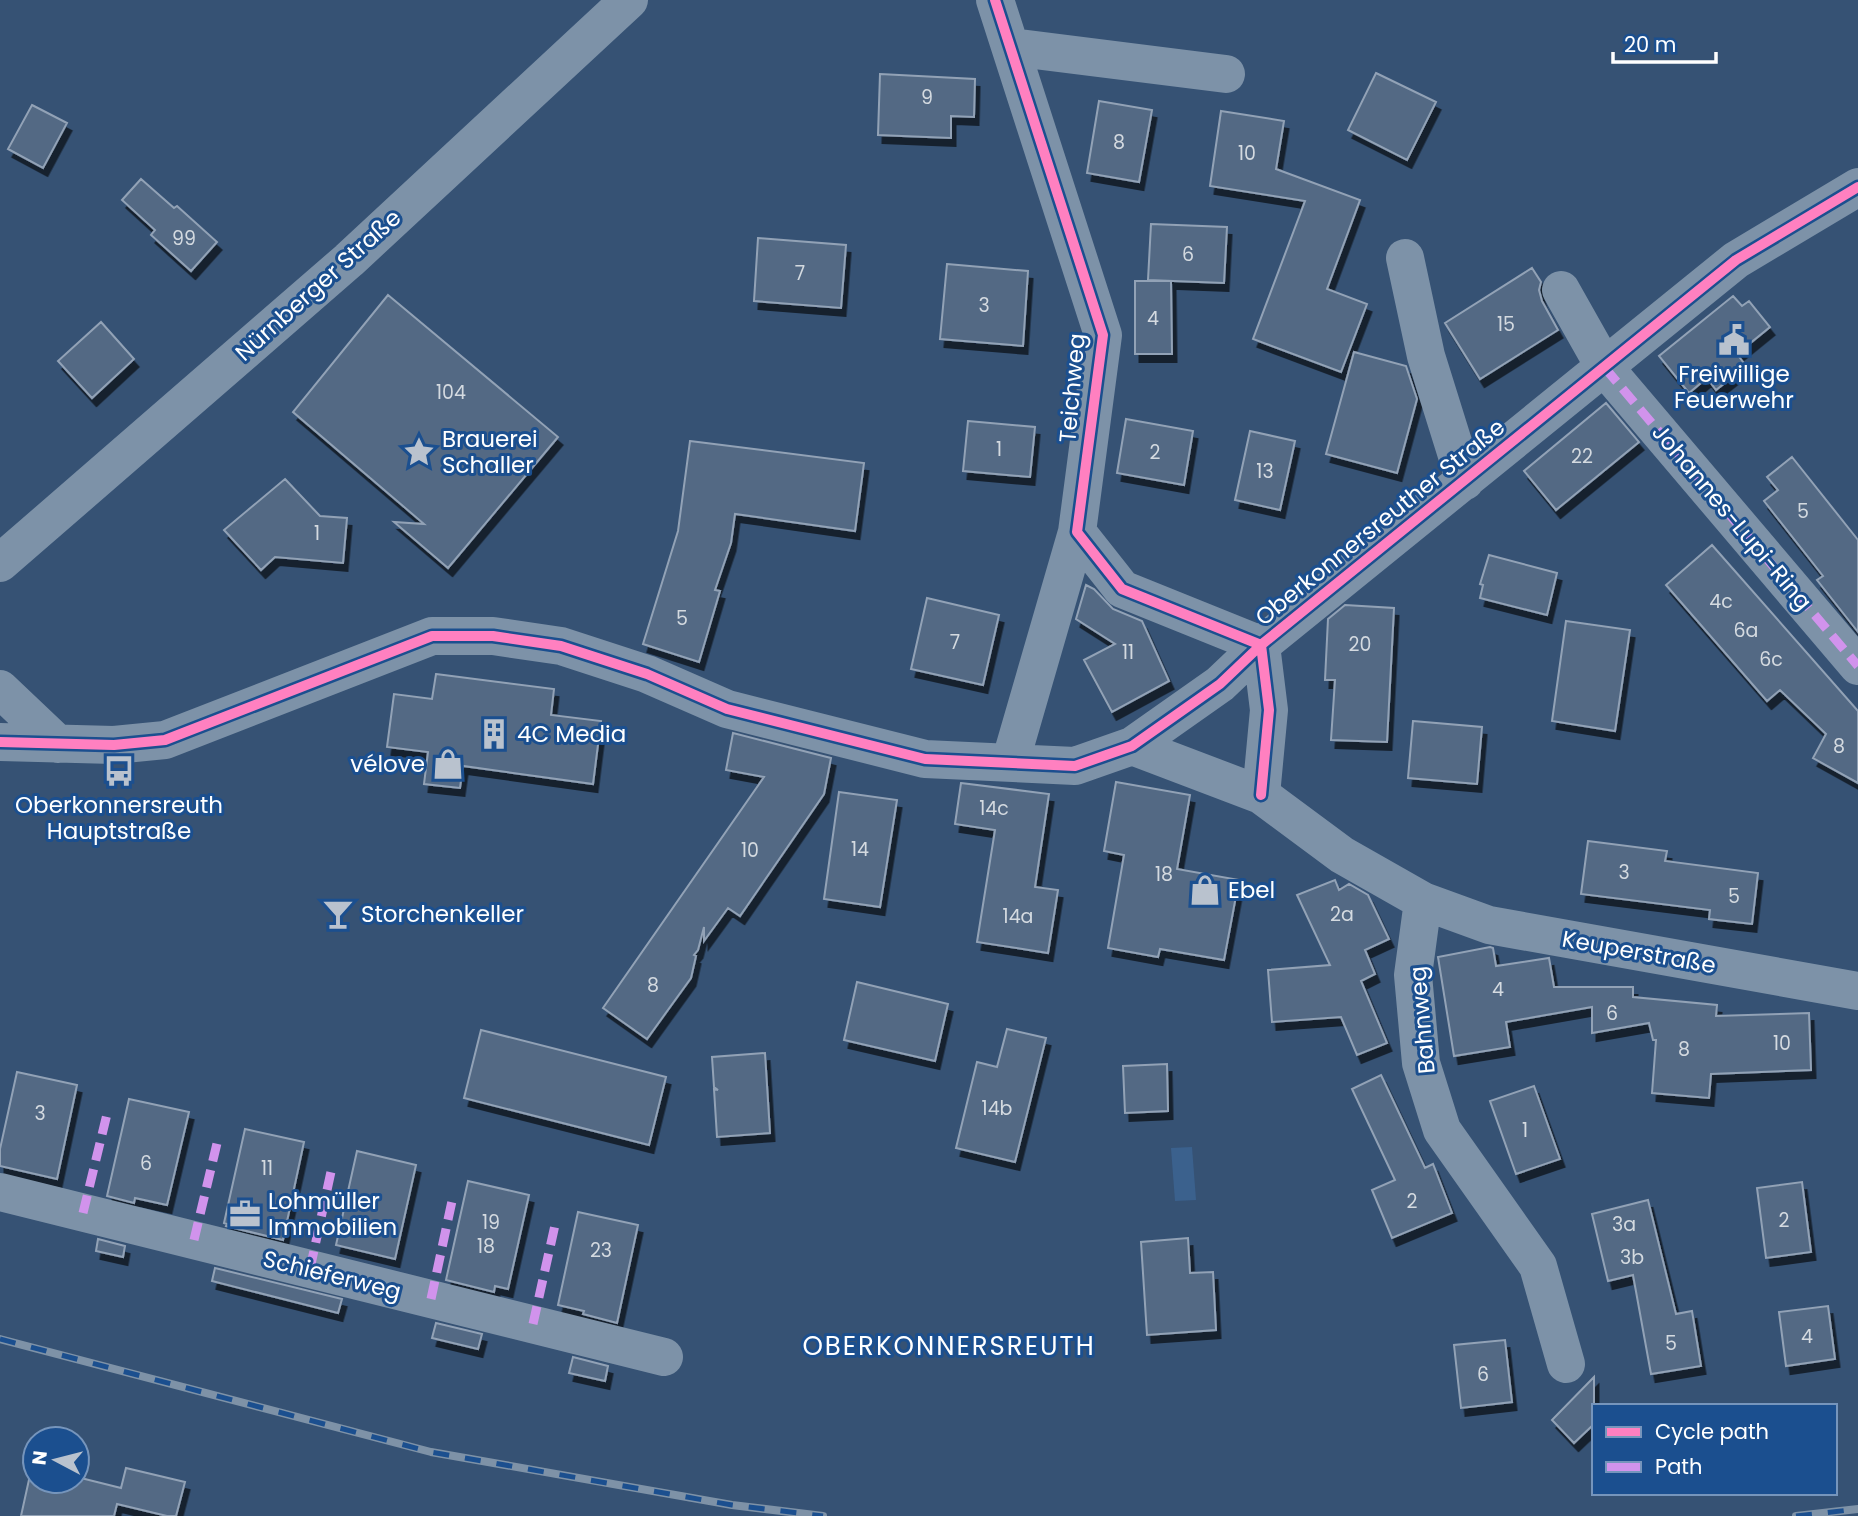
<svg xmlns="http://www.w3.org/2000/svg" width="1858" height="1516" viewBox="0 0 1858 1516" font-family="Poppins,sans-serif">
<defs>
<filter id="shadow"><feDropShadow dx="4.5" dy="8" stdDeviation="0" flood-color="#0009"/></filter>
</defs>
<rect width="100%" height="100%" fill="#365274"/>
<path fill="#3b618d" d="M1192,1147L1196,1200L1175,1201L1171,1148Z"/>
<path fill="#526984" stroke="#92a2b6" stroke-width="2" filter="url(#shadow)" d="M1376,73L1436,102L1407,160L1348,130Z
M880,74L975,79L974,117L951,116V138L878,135Z
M1099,101L1152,110L1139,182L1087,173Z
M32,105L67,123L43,168L8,149Z
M1221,111L1284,121L1276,169L1360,200L1327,289L1367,304L1341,372L1253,339L1305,201L1210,186Z
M141,179L174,208L177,206L217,242L191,271L151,235L155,230L122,200Z
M1151,224L1227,227L1224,283L1148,280Z
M758,238L846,245L841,308L754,301Z
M947,264L1028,271L1023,346L940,339Z
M1532,268L1541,282L1539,290L1542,301L1558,330L1480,379L1445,323Z
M1135,281H1171L1172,354H1135Z
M388,295L558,437L448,568L394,522L424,524L293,412Z
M1733,296L1742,306L1749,301L1770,327L1737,354L1746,366L1716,390L1707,378L1689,393L1659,356Z
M101,322L134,359L92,398L58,361Z
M1354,352L1406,366L1417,399L1397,473L1326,454Z
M1606,403L1639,442L1556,510L1524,471Z
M1126,419L1193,431L1184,485L1117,473Z
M968,421L1035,427L1030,477L963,471Z
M1250,431L1295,441L1280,510L1235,500Z
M690,441L864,463L855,531L735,514L731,543L715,590L720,591L699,662L643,644L678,531Z
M1792,457L1858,540V632L1817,580L1823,576L1764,501L1778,490L1767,477Z
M285,479L320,516L347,518L343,563L275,557L261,570L224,530Z
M1712,545L1858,711V783L1813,758L1826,734L1780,690L1767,701L1666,585Z
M1489,555L1557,573L1547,615L1480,598L1483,585L1480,584Z
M1086,585L1094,589L1113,609L1142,621L1169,681L1112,712L1084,660L1115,644L1076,619Z
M927,598L999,615L983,685L911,669Z
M1345,605L1394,608L1387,742L1331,740L1335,680H1325L1328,619Z
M1566,621L1630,630L1615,731L1552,721Z
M436,674L554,689L551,715L601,721L593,784L463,766L460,788L424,784L428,752L387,747L394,694L432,699Z
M1413,721L1482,727L1477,784L1408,778Z
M733,733L831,758L824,794L740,916L728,908L704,941V927L698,950L694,955L696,956L691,978L647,1039L603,1008L764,777L726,770Z
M1116,782L1190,795L1177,869L1239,880L1224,960L1160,949L1158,957L1108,948L1124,855L1104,851Z
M961,783L1049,794L1035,887L1058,890L1048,953L977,942L995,830L955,824Z
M839,792L897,800L880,907L824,899Z
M1588,841L1667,851L1665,861L1758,873L1752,924L1709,919L1710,910L1581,894Z
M1335,880L1339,890L1349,884L1368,895L1389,939L1365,950L1375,974L1361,981L1387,1043L1357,1055L1341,1017L1272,1022L1268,970L1330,965L1297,895Z
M1490,947L1493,948L1496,966L1549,958L1554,987H1633V997L1717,1005L1716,1016L1809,1013L1811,1070L1711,1074L1709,1098L1652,1093L1656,1040H1653L1649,1023L1592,1033V1007L1506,1022L1510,1047L1454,1056L1438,957Z
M857,982L948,1004L935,1061L844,1040Z
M1007,1029L1046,1038L1015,1162L956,1148L977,1062L997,1067Z
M481,1030L666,1077L649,1145L464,1098Z
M765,1053L770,1133L717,1137L714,1089L718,1090L714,1087L712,1057Z
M1167,1064L1168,1111L1125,1113L1123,1066Z
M17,1072L77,1085L57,1179L0,1166V1149Z
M1381,1075L1425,1168L1433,1164L1452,1213L1392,1238L1372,1190L1395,1180L1352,1089Z
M1534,1086L1560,1159L1516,1174L1490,1101Z
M129,1099L189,1112L167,1205L135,1198L134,1203L107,1196Z
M245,1129L304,1142L283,1240L226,1226L227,1224L224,1223Z
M357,1151L416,1165L395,1259L336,1245Z
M468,1181L529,1195L508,1289L495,1286L494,1292L446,1280Z
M1802,1182L1811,1252L1766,1258L1757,1188Z
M1648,1200L1676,1314L1692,1311L1701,1366L1651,1374L1633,1275L1608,1281L1592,1214Z
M578,1212L638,1225L617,1323L583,1314L584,1311L558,1305Z
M1188,1238L1190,1273L1213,1272L1216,1330L1147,1335L1141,1242Z
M98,1239L125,1246L123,1257L96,1251Z
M215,1268L342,1299L338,1313L212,1281Z
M1828,1306L1835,1359L1786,1366L1779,1312Z
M436,1323L482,1334L478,1349L432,1338Z
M1505,1340L1512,1402L1461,1408L1454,1345Z
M573,1357L608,1366L605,1381L569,1373Z
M1594,1377V1424L1574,1443L1552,1420Z
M32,1466L35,1467V1481H77V1477L121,1488L126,1468L185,1482L176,1516H167L117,1504L114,1516H21Z"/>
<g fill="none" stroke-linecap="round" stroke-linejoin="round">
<path stroke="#7d92a8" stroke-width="38" d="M995,0L1103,335L1077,532L1122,589L1261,645
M1011,47L1226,74
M1405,258L1426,356L1465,481
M1561,290L1605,368L1858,666
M0,563L349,260L629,0
M0,689L58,744
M0,742L114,745L165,740L432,636H493L561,646L647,674L727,709L925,759L1075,766L1132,746L1220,684L1261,645L1736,260L1858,187
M1132,746L1261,795L1342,855L1423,901L1489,925L1858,991
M1010,763L1077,532
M1261,795L1269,710L1261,645
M1423,901L1413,975L1421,1063L1442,1130L1538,1266L1566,1364
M0,1192L664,1357"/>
<defs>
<path id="rail" d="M0,1339L431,1452L732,1505L823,1516
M1796,1516L1858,1509"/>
</defs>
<use href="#rail" stroke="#7e92a7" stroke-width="8"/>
<use href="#rail" stroke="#1b4f8f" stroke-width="5" stroke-dasharray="16" stroke-linecap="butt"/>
<path stroke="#d193ec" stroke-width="9" stroke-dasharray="18 9" stroke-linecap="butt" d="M1605,368L1858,666
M83,1213L108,1110
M194,1240L218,1139
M310,1269L332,1167
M431,1299L452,1201
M533,1324L555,1225"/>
<defs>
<path id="cycleway" d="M995,0L1103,335L1077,532L1122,589L1261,645
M0,742L114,745L165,740L432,636H493L561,646L647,674L727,709L925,759L1075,766L1132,746L1220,684L1261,645L1736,260L1858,187
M1261,795L1269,710L1261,645"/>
</defs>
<use href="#cycleway" stroke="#1b4f8f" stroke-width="15"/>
<use href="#cycleway" stroke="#ff80c0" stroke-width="10"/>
</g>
<defs>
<symbol id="civic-bare" viewBox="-9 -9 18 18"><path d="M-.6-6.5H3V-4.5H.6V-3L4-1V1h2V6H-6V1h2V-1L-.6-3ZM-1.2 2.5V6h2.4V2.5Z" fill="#b9c2ce" stroke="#1b4f8f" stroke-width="2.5" paint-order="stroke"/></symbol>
<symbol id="sight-bare" viewBox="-9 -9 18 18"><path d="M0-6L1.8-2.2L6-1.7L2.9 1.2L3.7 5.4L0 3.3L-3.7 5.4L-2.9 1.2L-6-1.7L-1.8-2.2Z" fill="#b9c2ce" stroke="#1b4f8f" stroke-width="2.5" paint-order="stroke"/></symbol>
<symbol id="building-bare" viewBox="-9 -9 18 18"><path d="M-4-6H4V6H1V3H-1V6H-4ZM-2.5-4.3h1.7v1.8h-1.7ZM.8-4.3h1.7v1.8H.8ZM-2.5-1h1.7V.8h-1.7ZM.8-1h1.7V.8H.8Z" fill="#b9c2ce" stroke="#1b4f8f" stroke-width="2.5" paint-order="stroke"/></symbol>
<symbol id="shop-bare" viewBox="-9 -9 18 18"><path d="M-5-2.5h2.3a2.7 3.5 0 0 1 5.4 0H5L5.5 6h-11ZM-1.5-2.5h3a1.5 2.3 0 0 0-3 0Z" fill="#b9c2ce" stroke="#1b4f8f" stroke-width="2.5" paint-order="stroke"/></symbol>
<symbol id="bus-bare" viewBox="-9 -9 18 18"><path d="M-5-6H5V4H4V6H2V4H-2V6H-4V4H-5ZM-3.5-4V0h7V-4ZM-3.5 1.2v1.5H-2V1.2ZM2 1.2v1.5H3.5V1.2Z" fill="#b9c2ce" stroke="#1b4f8f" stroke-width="2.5" paint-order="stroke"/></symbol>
<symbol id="bar-bare" viewBox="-9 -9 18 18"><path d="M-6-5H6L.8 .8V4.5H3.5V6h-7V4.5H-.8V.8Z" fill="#b9c2ce" stroke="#1b4f8f" stroke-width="2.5" paint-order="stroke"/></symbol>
<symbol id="office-bare" viewBox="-9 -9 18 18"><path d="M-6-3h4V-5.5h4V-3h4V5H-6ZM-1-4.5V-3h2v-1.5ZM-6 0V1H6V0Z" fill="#b9c2ce" stroke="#1b4f8f" stroke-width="2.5" paint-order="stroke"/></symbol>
</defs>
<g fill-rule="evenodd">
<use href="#civic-bare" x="1712" y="318" width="44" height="44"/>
<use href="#sight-bare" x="397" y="430" width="44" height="44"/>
<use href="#building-bare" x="472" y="712" width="44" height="44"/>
<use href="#shop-bare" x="426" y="742" width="44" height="44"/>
<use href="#bus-bare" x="97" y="749" width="44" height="44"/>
<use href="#shop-bare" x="1183" y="868" width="44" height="44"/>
<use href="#bar-bare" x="316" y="892" width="44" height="44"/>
<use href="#office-bare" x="223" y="1192" width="44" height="44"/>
</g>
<g text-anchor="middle" stroke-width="6" stroke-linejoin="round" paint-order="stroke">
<g font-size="19" fill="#d4dae0">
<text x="927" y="104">9</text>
<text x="1119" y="149">8</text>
<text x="1247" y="160">10</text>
<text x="184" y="245">99</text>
<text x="1188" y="261">6</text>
<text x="800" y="280">7</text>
<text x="984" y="312">3</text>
<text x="1153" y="325">4</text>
<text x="1506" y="331">15</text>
<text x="451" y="399">104</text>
<text x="999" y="456">1</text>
<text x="1155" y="459">2</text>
<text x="1582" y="463">22</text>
<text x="1265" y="478">13</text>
<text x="1803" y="518">5</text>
<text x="317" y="540">1</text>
<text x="1721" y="608">4c</text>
<text x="682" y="625">5</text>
<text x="1746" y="637">6a</text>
<text x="955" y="649">7</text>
<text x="1360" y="651">20</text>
<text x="1128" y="659">11</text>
<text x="1771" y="666">6c</text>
<text x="1839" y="753">8</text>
<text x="994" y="815">14c</text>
<text x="860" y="856">14</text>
<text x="750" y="857">10</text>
<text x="1624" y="879">3</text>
<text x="1164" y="881">18</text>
<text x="1734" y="903">5</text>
<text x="1342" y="921">2a</text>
<text x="1018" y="923">14a</text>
<text x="653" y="992">8</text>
<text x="1498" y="996">4</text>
<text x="1612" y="1020">6</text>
<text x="1782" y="1050">10</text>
<text x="1684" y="1056">8</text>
<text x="997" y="1115">14b</text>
<text x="40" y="1120">3</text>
<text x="1525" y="1137">1</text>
<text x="146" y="1170">6</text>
<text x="267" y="1175">11</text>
<text x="1412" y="1208">2</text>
<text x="1784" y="1227">2</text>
<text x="491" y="1229">19</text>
<text x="1624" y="1231">3a</text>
<text x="486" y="1253">18</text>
<text x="601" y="1257">23</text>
<text x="1632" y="1264">3b</text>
<text x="1807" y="1343">4</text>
<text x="1671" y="1350">5</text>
<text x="1483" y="1381">6</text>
</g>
<g font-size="23" fill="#fff" stroke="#1b4f8f">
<text transform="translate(318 285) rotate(-42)" y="8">Nürnberger Straße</text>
<text transform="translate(1072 388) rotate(-85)" y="8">Teichweg</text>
<text transform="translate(1732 517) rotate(50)" y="8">Johannes-Lupi-Ring</text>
<text transform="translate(1380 522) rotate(-39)" y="8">Oberkonnersreuther Straße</text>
<text transform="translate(1639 952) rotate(10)" y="8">Keuperstraße</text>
<text transform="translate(1422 1020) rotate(-95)" y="8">Bahnweg</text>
<text transform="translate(332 1275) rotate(14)" y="8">Schieferweg</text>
</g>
<g font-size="23" fill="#fff" stroke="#1b4f8f" text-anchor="start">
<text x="1734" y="382" text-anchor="middle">Freiwillige<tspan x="1734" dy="26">Feuerwehr</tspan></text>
<text x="442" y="447">Brauerei<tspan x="442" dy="26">Schaller</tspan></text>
<text x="517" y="742">4C Media</text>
<text x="425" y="772" text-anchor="end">vélove</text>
<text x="119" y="813" text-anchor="middle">Oberkonnersreuth<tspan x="119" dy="26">Hauptstraße</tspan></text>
<text x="1228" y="898">Ebel</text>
<text x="361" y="922">Storchenkeller</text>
<text x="268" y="1209">Lohmüller<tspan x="268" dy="26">Immobilien</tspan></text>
</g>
<g font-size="26" letter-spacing="2" fill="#fff" stroke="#1b4f8f">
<text x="949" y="1355">OBERKONNERSREUTH</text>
</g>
</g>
<rect x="1592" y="1404" width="245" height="91" fill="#1b4f8f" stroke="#7695bc" stroke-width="2"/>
<rect x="1606" y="1427" width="35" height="10" fill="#ff80c0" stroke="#7695bc" stroke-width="2"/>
<text x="1655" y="1439" font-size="21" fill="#ffffff">Cycle path</text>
<rect x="1606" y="1462" width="35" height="10" fill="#d193ec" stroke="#7695bc" stroke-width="2"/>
<text x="1655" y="1474" font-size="21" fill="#ffffff">Path</text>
<g transform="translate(56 1460) rotate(277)"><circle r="33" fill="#1b4f8f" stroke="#7695bc" stroke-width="2"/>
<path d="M0-5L12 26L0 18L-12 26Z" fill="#b9c2ce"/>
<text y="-10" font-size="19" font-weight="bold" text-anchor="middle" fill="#ffffff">N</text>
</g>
<path d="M1613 52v10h103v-10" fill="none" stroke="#ffffff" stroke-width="3.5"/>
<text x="1624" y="52" font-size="21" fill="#ffffff" stroke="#1b4f8f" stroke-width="5" paint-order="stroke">20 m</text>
</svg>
